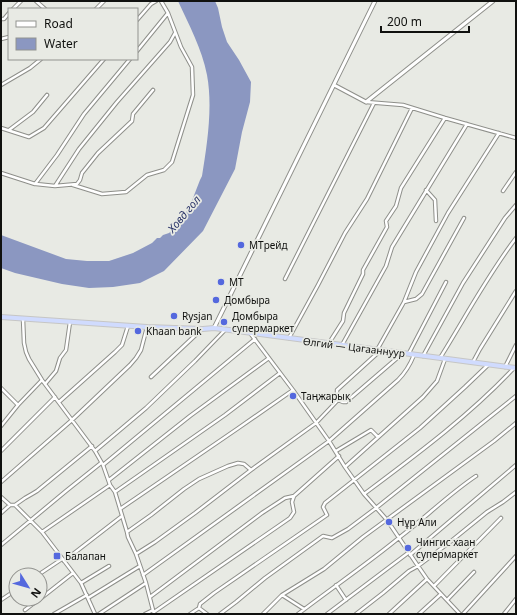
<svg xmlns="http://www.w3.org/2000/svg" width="517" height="615" viewBox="0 0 517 615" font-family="'Noto Sans',sans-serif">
<rect width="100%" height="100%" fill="#e8eae4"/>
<path fill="#8b97c1" d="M178,1H215L218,8L222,27L227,42L239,60L251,82L250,102L242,132L235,169L203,231L164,271L140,283L113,287L89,288L62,284L15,273L1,268V235L66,259L87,261H109L133,253L152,243L157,238H160L163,235L169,233L179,224L187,211L193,198L200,180L202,176C207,145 213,107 207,75C202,49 189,25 178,1Z"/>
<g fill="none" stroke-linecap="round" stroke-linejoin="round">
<defs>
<path id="minor" d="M36,1L45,9
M13,9L21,1
M96,9L104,1
M1,19H4L9,13
M137,20L151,4L156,1
M1,39L9,37
M137,51L168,13L161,1
M1,85L30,68L41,59
M366,102L403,105L445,118L516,138
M1,128L29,137L44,128L104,59
M9,130L33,112L47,95
M1,173L35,184L57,155L84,114L130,59
M36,184L55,186L77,184L80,180L82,173L98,153L132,121L133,114L153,90
M73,185L102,194L126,192L147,175L164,170L172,162L193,95L192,67L181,47L168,13
M55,186L79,149L117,102L170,42L175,33
M426,190L435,200L436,221
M503,191L516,172
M285,279L374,103
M404,302L416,299L422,294L464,218
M23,319L24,343L26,352L29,359L42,380L95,451L103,465L110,485L115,492L127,532L128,537L136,554L146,583L154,614
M250,333L293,390L329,441L345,467L364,494L387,520L418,566L427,579L460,614
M289,338L318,285L345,233L367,199L412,108
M329,343L343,321L344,313L363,274V270L387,227L386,221L396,206L401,188L445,118
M342,345L386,266L392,247L467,124
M377,350L404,302L416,272L448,213L499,133
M409,353L446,282
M423,356L463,283L505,218L516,205
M440,358C465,318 487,276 516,238
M473,362L480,349L516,291
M505,367L516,345
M151,377L202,329
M45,384L56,371L60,358L66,350L70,322
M1,388L18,405
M338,400L337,394V390L381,350
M59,402L115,352L122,345L128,326
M1,426L18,405L42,380
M1,451L55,397
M95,451L146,408L195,361L225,330
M336,451L371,430L378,437
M103,465L255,339
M345,467L423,397L437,381L445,359
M109,480L190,416L269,358
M1,482L72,420L130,365L136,358L141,350L147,327
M115,492L225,415L280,373
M364,494C416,455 469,416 514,368
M1,497L10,505H15L42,532L81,583L95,614
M15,505L25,498L32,494L37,491L92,446
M120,509L237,429L293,390
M1,513L10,505
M42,532L110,485
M127,532L151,515L184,489L199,479L228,466L238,463L244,464L251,470
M1,545L66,491L101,463
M136,554L155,542L195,513L251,470L316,423L338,400L343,402H346L403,353
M410,555L516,465
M64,561L122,516
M38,575L62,559
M143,575L329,441L398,380C405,373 410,365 414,355
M81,583L109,566
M336,585L346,600
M434,586L501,518
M282,595L304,609
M150,597L262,513L285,498L294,496L339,456
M88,598L140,566
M40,599L73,573
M1,600L16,590
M447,600L474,572
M199,608L207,614
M25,610L39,599
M154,612L290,518L294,512L292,502L294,496
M54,614L87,595
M99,614L146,583
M145,614L153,610
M190,614L199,608L200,604L214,593L327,515L323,507L325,503L420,428L465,387L488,365
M220,614L236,602L265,578L323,536L332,538L348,529L376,508L516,396
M263,614L282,595L324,569L363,537L494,441L516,423
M298,614C332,588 367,564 400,537C426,517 449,494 476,476
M327,614L408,553
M356,614L383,593L409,571L418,566L450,542L487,512L503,502L516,492
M389,614L427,579
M419,614L441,594
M463,614L516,556
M504,614L516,599"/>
<path id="tertiary" d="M334,85L366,102L493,1
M214,328L375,1"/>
<path id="trunk" d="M1,317L147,327L203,329L214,328L516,368"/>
</defs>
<use href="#minor" stroke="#8e8f8a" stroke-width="4.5"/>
<use href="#tertiary" stroke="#8e8f8a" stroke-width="5"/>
<use href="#trunk" stroke="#c6c6c5" stroke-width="6"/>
<use href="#minor" stroke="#fff" stroke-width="2.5"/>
<use href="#tertiary" stroke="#fff" stroke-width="3"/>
<use href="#trunk" stroke="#d0dbfe" stroke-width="4"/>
</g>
<g fill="#5468de" stroke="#e8eae4" stroke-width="1.5">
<circle cx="241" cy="245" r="4"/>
<circle cx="221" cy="282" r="4"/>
<circle cx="216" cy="300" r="4"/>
<circle cx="174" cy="316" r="4"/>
<circle cx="224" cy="322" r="4"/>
<circle cx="138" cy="331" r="4"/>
<circle cx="293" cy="396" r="4"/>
<circle cx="389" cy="522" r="4"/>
<circle cx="408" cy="548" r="4"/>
<rect x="53" y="552" width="8" height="8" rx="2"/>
</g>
<g text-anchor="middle" stroke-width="3.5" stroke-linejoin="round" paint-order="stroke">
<g font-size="10" fill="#10110f" stroke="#e8eae4" text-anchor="start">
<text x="249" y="249">MTрейд</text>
<text x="229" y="286">МТ</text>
<text x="224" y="304">Домбыра</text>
<text x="182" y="320">Rysjan</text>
<text x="232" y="320">Домбыра<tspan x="232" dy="12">супермаркет</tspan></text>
<text x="146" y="335">Khaan bank</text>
<text x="301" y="400">Таңжарық</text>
<text x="397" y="526">Нұр Али</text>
<text x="416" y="546">Чингис хаан<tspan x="416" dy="12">супермаркет</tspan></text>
<text x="65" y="560">Балапан</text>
</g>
<g font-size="10" fill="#10110f" stroke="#e8eae4">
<text transform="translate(354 347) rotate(7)" y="4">Өлгий — Цагааннуур</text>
</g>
<g font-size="11" font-style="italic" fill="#263066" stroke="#e8eae4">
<text transform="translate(184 214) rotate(-50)" y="4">Ховд гол</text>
</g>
</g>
<rect width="517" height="615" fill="none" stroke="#10110f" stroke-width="4"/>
<rect x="8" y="8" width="130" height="52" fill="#e8eae4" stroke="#92938f"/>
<rect x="16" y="21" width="20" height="6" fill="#ffffff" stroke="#92938f"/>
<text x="44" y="28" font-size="12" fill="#10110f">Road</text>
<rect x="16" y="38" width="20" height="12" fill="#8b97c1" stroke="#92938f"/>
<text x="44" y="48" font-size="12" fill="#10110f">Water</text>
<g transform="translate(28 587) rotate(127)"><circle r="19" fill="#e8eae4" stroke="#92938f"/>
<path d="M0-3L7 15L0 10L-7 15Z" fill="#5468de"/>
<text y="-6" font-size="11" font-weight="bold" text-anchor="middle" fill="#10110f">N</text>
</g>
<path d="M381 26v6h88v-6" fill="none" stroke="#10110f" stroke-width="2"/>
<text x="387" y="26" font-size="12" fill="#10110f" stroke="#e8eae4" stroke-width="3" paint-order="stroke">200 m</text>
</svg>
